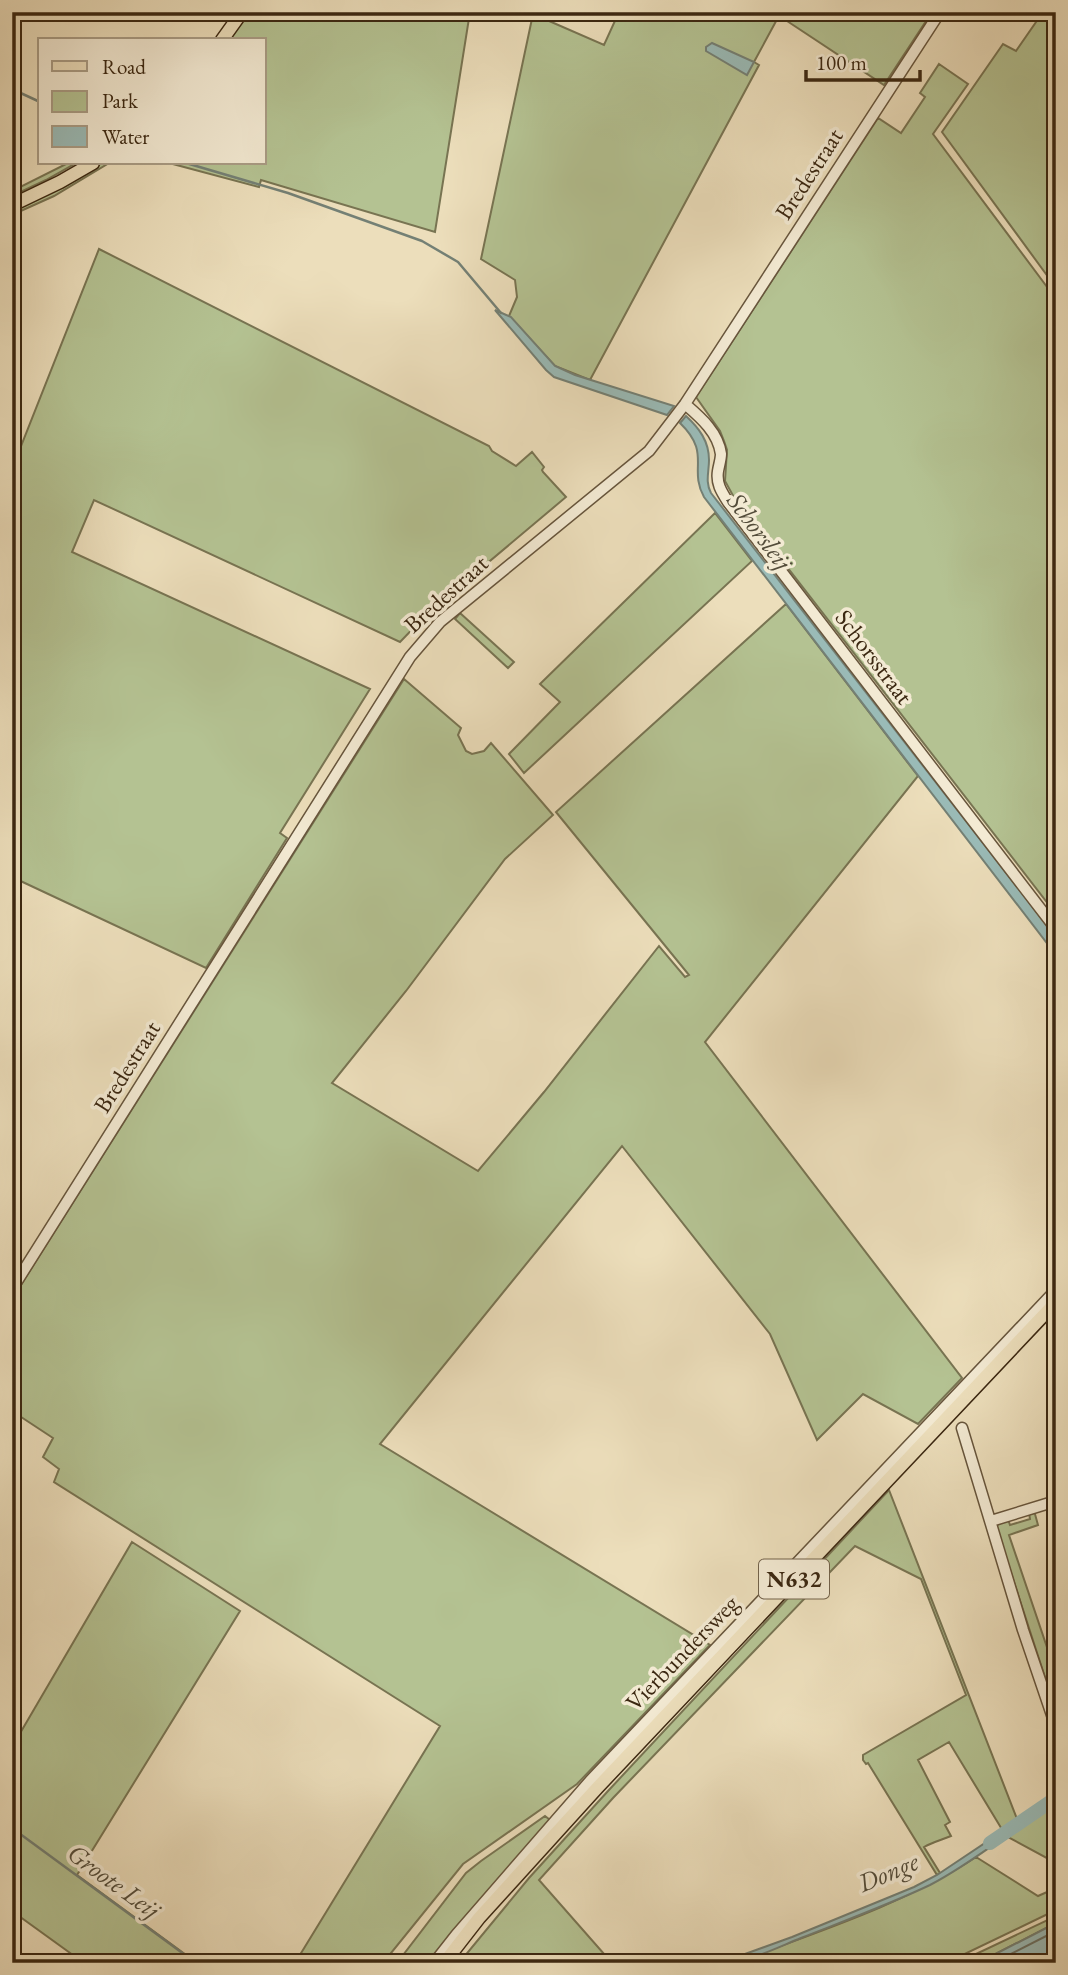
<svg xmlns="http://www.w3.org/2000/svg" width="1068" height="1975" viewBox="0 0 1068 1975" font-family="'EB Garamond',serif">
<rect width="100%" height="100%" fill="#ecdebb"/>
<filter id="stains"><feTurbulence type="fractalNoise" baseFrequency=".00286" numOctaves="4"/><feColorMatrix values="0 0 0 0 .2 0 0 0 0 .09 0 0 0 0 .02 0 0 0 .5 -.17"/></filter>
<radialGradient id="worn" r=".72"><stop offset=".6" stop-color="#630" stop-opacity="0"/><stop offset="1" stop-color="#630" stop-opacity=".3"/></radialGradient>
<path fill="#b4c292" stroke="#787452" stroke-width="2" d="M247,12H470L435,232L261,180L259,187L169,163H264V40H227Z
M619,12H781L754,62L759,65L590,380L555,366L509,316L517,297L515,280L481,259L533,14L604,45Z
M788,12H932L884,85L784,19Z
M1043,12H1056V259L1046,274L942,132L1003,44L1016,51Z
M939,64L968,84L933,134L1056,299V914L736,501L725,481L727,450L724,441L720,431L696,397L878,118L901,133L925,97L920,93Z
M68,163H76L46,180L12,196V191Z
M99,163H109L54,196L12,215V209Z
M99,249L489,446L492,451L516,466L532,452L544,467L542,470L543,472L566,497L428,613L400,642L94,500L72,552L370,689L280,833L287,838L206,968L12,877V469Z
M715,513L752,561L524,773L509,754L560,702L540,684Z
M786,604L918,776L705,1042L962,1378L918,1424L863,1394L817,1440L770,1334L622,1146L380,1444L710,1645L577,1784L463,1864L383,1963H295L440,1726L54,1482L59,1469L43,1457L53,1438L12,1411V1397L18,1385L12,1381V1299L404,679L461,728L458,735L466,751L472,754L484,751L491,743L553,815L505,859L406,991L332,1083L478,1171L544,1092L659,946L685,977L689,975L556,812Z
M460,613L514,662L508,668L455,619Z
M889,1490L1019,1824L1056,1800V1863L1006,1836L949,1742L918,1760L950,1822L945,1825L951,1836C941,1840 933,1842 924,1847L940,1873L937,1875L868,1763L866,1764L863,1760V1755L966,1695L921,1579L855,1546L613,1798L539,1880L612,1963H459L529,1878L608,1791Z
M1032,1512L1035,1514L1038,1525L1009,1535L1056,1674V1711L997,1530V1525L1008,1519L1010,1525L1030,1519L1029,1513Z
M132,1542L240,1611L77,1875L197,1963H84L12,1911V1747Z
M545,1816L550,1820L431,1963H397L466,1873L481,1861Z
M976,1857L1038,1896L1056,1888V1910L946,1963H747L745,1959C823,1930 906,1903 976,1857Z
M1056,1916V1923L978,1963H957Z"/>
<path fill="#9abbb7" stroke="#748075" stroke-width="2" d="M712,43L754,62L747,75L706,51V47Z
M495,310L511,317L555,366L575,375L674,406L667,415L554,377L546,370Z
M686,416C699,428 709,441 709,460C709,472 705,482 711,493L1056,937V955L704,497C688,468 712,454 680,423Z
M1003,1831L1006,1836C982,1853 957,1871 930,1885C888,1905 844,1921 801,1938C776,1948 748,1963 720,1963L792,1937L914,1887L937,1875Z
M1056,1923V1963H978Z"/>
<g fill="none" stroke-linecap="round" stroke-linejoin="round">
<path stroke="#6a7164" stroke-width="2" d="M993,1963L1056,1931"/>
<path stroke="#748075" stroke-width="2.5" d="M12,89L40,102
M186,163L288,193L422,241L458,262L501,313
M12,1828L196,1963"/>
<path stroke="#9abbb7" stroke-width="14" d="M990,1843L1050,1802L1056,1800"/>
<defs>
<path id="minor" d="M685,404C700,417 718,432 721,454C721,459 719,465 718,471C716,483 721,491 728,502L1056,929
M12,1289L410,657L440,622L649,451L685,404L940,12
M962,1428L1023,1630L1056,1727
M991,1521L1056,1501
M434,1963L456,1935L590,1781L1056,1290"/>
<path id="major" d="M222,40L242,12
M12,205L60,182L93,163
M444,1963L479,1918L597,1788L1056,1302"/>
</defs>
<use href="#minor" stroke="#67553c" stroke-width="13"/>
<use href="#major" stroke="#3b2711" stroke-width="15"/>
<use href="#minor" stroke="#f3ead3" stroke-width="10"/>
<use href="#major" stroke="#ecdebb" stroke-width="12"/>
</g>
<g text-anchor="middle" stroke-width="7" stroke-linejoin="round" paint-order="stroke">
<rect fill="#f3ead3" stroke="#72624b" stroke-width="2" x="759" y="1559.5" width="70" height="39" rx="5"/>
<g font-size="23" font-weight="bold" fill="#3b2711">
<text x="794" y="1587">N632</text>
</g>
<g font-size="24" fill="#3b2711" stroke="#f3ead3">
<text transform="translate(809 174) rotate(-57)" y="8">Bredestraat</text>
<text transform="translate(446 594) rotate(-42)" y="8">Bredestraat</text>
<text transform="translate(874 657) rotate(53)" y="8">Schorsstraat</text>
<text transform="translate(127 1067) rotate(-58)" y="8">Bredestraat</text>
<text transform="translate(682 1653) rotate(-46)" y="8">Vierbundersweg</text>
</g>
<g font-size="26" font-style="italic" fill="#534c3a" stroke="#f3ead3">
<text transform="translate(760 531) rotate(53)" y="9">Schorsleij</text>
<text transform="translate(888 1872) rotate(-23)" y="9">Donge</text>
<text transform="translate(114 1881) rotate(36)" y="9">Groote Leij</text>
</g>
</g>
<rect width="1068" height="1975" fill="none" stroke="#ecdebb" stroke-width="42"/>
<rect x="14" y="14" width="1040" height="1947" fill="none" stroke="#3b2711" stroke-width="3.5"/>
<rect x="21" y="21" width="1026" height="1933" fill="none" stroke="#3b2711" stroke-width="2"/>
<rect x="38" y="38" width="228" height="126" fill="#f3ead3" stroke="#a99c85" stroke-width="2"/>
<rect x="52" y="61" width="35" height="10" fill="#ecdebb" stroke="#a99c85" stroke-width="2"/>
<text x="102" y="74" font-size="21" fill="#3b2711">Road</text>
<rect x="52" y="91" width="35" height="21" fill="#b4c292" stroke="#a99c85" stroke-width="2"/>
<text x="102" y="108" font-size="21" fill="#3b2711">Park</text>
<rect x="52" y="126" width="35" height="21" fill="#9abbb7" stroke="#a99c85" stroke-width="2"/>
<text x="102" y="144" font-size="21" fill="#3b2711">Water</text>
<path d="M806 70v10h114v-10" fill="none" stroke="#3b2711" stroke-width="3.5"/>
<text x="816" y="70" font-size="21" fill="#3b2711" stroke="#f3ead3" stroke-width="5" paint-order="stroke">100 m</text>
<rect width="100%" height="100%" filter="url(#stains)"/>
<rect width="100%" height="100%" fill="url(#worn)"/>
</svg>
